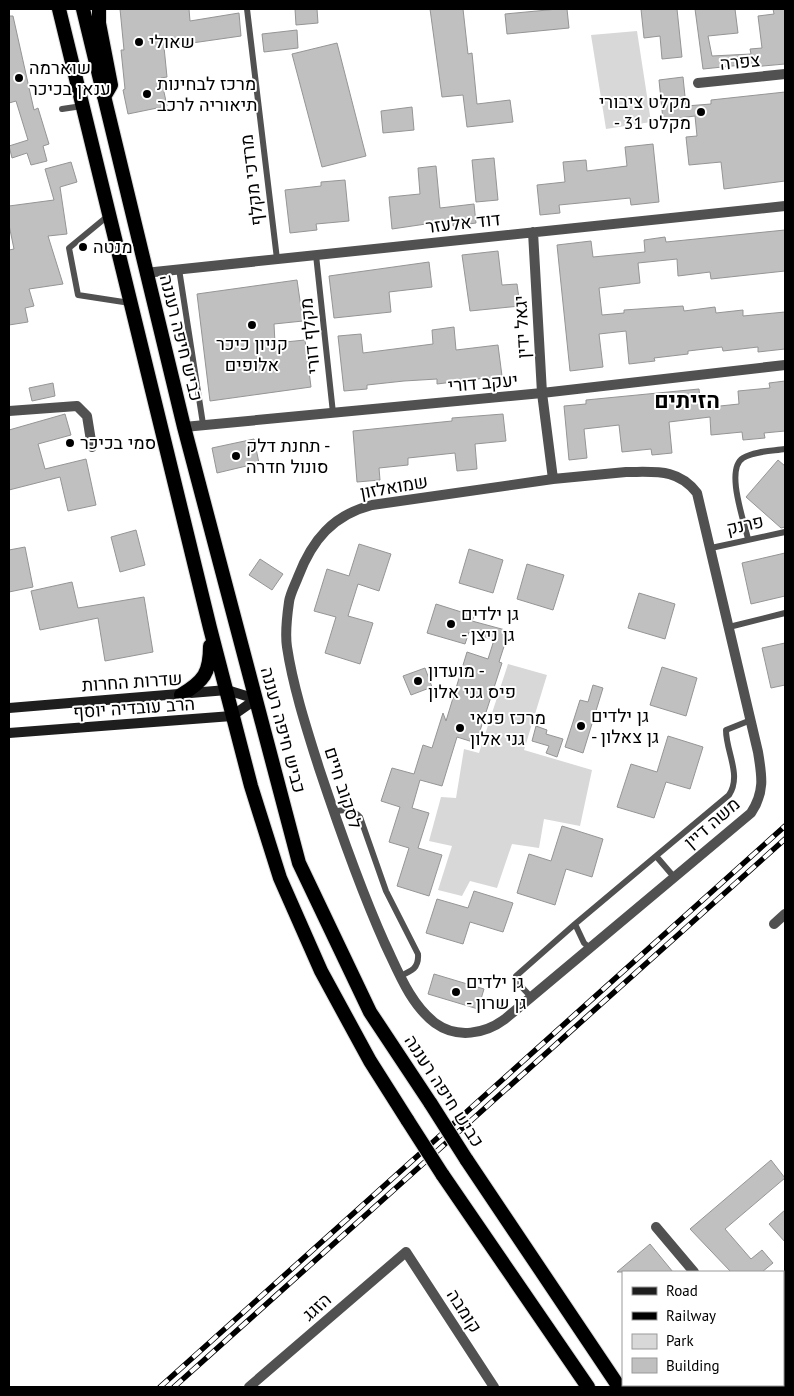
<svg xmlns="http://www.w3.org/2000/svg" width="794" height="1396" viewBox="0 0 794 1396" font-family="'PT Sans',Heebo,sans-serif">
<rect width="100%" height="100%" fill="#fff"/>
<path fill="#d8d8d8" d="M637,31L651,122L606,129L591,35Z
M508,664L547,675L524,750L592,770L580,826L544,819L539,848L512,844L497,888L470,881L462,896L438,890L452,846L429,841L441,797L456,798L464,749L479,753Z"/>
<path fill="#c0c0c0" stroke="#959595" d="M120,9H189L190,21L239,13L241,36L164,47L167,77L161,78L167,106L128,114L123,90L125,89L121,50H124Z
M295,9H317L318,23L296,25Z
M430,9H463L468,54L472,53L477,104L510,100L513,122L467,127L463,95L442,97Z
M558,9H567L569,28L507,34L505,14Z
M641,9H677L682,57L662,59L660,36L644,38Z
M695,9H735L738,33L708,36L712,56L751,54L750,49L762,48L758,16L774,14L773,9H785V64L752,67V64L703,69Z
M9,16H13L34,110L38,108L49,144L43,146L47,161L31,165L27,153L12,158L9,146L28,140L16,101L9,103Z
M297,30L298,48L264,52L262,34Z
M337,43L366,156L322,167L292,54Z
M683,77L686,106L711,104V100L785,92V181L724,189L721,162L689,165L686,137L697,136L695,116L663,120L659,80Z
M412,107L414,130L383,133L381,111Z
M653,144L659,202L631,205L630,198L590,202L559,205L560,213L540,215L537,185L565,182L563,162L586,160L587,171L627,166L625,147Z
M494,158L498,200L476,202L472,160Z
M71,162L77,182L60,187L67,234L48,236L63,284L29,289L34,306L25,308L28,322L9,325V250L14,249L9,225V206L54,200L45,169Z
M436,166L440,208L474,204L476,223L453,226V220L392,229L389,197L420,194L418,168Z
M345,180L349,221L316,224L317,230L290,233L285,190L321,186V182Z
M785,230V271L711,279L710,272L678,276L677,259L638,263L640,283L599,288L602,315L624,313V310L683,306L684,311L715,307L716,313L743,310V316L785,312V349L758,352V347L723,351L722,347L688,351V354L654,358L655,361L629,364L626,331L599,334L603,367L570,371L557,245L591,241L593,257L645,252L644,240L665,237L666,242Z
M498,251L502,285L517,284L520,306L470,311L462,255Z
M429,262L432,287L389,292L391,312L334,318L329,276Z
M297,280L303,321L274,324L275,343L305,340L311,387L210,401L197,294Z
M454,327L456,350L498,345L502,376L437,384V379L404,381L367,385V389L344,391L338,336L361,334L363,353L433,344L432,330Z
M785,381V431L764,433L765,438L743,440L742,432L711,435L710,417L669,422L672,453L652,455L651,449L622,452L619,425L584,429L587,458L569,460L564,406L586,404V400L699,389L701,408L739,404L738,391L770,388L769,383Z
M53,383L55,396L32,401L29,388Z
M65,414L71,435L38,444L45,469L86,459L96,505L68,511L60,477L9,490V430Z
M503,414L506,441L475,444L477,469L457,471L455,453L408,458V465L379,468L380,480L357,482L353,431L452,421V418Z
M254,439L259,463L217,473L212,448Z
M778,460L785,466V527L781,528L746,497Z
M136,530L145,565L120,572L111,537Z
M359,544L391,554L379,591L358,584L348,616L373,623L360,664L325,653L336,617L314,611L327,569L349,576Z
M25,547L33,587L9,592V550Z
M469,549L503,560L493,593L459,583Z
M785,553V596L751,604L742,563Z
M260,559L283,574L272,590L249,575Z
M527,564L564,575L553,610L517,599Z
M72,582L78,608L144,597L153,652L105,661L98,618L40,630L31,591Z
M639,593L675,604L665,639L628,628Z
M436,604L474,616L472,621L509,631L499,662L502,663L476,743L457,737L442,786L420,780L412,808L429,813L418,848L442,855L429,896L397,886L409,848L389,842L400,807L381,801L392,768L414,774L423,745L432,748L443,713L446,721L467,652L488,659L494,640L469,632L465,644L427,633Z
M785,643V685L771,688L762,648Z
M662,667L697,678L686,716L650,705Z
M425,668L432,687L411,695L403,676Z
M593,685L603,688L583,753L565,747L580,700L588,702Z
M536,726L547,730L546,734L563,739L557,757L546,753L549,746L532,741Z
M668,736L703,747L690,789L666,782L654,818L617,807L631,764L657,772Z
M562,826L603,839L592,877L566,869L555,905L517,893L529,854L551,861Z
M474,891L513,903L503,932L470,922L463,944L426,933L437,899L468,908Z
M434,974L484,989L478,1009L428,994Z
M771,1160L785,1178L725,1229L751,1259L762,1250L773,1263L762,1272H731L690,1229Z
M785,1210V1242L769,1224Z
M650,1244L673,1272H617Z"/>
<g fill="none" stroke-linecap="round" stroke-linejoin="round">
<defs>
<path id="trunk" d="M59,9L210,628L251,786L280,878L321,971L370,1061L408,1121
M83,9L184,427L299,863L370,1012L431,1104
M99,9V23L111,85L104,97
M181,695C204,681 210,673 210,646
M466,1159L619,1387
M442,1174L588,1387"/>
</defs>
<use href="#trunk" stroke="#dbdbdb" stroke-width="16"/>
<path stroke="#515151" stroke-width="6" d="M247,9L277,259
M62,109L82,106
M109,215L69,248L78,295L130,303
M316,255L333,413
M179,269L203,424
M748,539C744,521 725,469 743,458C755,451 772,451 785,449
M711,548L785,532
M729,627L785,613
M333,812C345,809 351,808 360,817L386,891L418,954C419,968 412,971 400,976
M674,877L656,856L729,795C742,775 726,752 726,730L751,720
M590,948L584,943L575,924L656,856
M531,997L518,983L516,976L575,924"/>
<path stroke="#515151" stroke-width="10" d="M698,83L785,74
M533,232L542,393L553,479
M145,273L785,206
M9,411L77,406L87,416L92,447
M184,427L542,393L785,365
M626,472C655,472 678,468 697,493L758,752C762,776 765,792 751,813L505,1019C485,1034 457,1039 435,1023C410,1004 398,971 385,944C359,886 339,828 319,768C307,730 293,687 287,647C285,634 287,616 289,602C290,594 295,585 298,577C312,540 333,515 372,505L553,479Z
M774,924L785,914
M656,1227L694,1272
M783,1278L785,1276
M783,1374L785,1377
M249,1387L406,1252L494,1387"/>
<path stroke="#1e1e1e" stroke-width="10" d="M9,708L227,690L256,699
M9,733L232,716L256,699"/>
<use href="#trunk" stroke="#000" stroke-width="14"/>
<defs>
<path id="rail" d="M160,1387L785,826
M174,1387L785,839"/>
</defs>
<use href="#rail" stroke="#000" stroke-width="5.5"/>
<use href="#rail" stroke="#fff" stroke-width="4" stroke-dasharray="11" stroke-linecap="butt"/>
<defs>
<path id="trunk-bridge" d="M431,1104L466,1159
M408,1121L442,1174"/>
</defs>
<use href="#trunk-bridge" stroke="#dbdbdb" stroke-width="16" stroke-linecap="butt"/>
<use href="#trunk-bridge" stroke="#000" stroke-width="14"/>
</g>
<g fill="#000" stroke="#fff" stroke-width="2">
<circle cx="139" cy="42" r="5"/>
<circle cx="19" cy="78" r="5"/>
<circle cx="147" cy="94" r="5"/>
<circle cx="701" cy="112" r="5"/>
<circle cx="83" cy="247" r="5"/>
<circle cx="252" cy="325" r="5"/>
<circle cx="70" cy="443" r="5"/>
<circle cx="236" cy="456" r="5"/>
<circle cx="451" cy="624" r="5"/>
<circle cx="418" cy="681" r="5"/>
<circle cx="581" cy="726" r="5"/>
<circle cx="460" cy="728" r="5"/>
<circle cx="456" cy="992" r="5"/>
</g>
<g text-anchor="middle" stroke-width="4" stroke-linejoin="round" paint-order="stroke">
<g font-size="18" fill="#000" stroke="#fff" text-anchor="start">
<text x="149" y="48">שאולי</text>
<text x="29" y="74">שוארמה<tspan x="29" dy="21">ענאן בכיכר</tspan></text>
<text x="157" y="90">מרכז לבחינות<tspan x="157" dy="21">תיאוריה לרכב</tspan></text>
<text x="691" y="108" text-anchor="end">מקלט ציבורי<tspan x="691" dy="21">- מקלט 31</tspan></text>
<text x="93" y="253">מנטה</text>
<text x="252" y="350" text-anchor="middle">קניון כיכר<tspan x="252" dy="21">אלופים</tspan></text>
<text x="80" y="449">סמי בכיכר</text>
<text x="246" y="452">תחנת דלק -<tspan x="246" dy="21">סונול חדרה</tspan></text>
<text x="461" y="620">גן ילדים<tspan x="461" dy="21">- גן ניצן</tspan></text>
<text x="428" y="677">מועדון -<tspan x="428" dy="21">פיס גני אלון</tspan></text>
<text x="591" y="722">גן ילדים<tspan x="591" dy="21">- גן צאלון</tspan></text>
<text x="470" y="724">מרכז פנאי<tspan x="470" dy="21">גני אלון</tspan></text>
<text x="466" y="988">גן ילדים<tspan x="466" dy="21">- גן שרון</tspan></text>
</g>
<g font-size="18" fill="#000" stroke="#fff">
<text transform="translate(740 62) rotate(-6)" y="6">צפרה</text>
<text transform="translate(252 180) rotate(-97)" y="6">מרדכי מקלף</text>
<text transform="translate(463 223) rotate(-6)" y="6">דוד אלעזר</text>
<text transform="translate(522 327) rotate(-93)" y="6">יגאל ידין</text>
<text transform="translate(310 336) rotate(-96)" y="6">מקלף דורי</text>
<text transform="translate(181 338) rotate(76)" y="6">כביש חיפה רעננה</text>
<text transform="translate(483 383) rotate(-5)" y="6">יעקב דורי</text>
<text transform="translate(394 487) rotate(-10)" y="6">שמואלזון</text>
<text transform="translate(745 525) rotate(-13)" y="6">פרנק</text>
<text transform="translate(132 682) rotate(-4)" y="6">שדרות החרות</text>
<text transform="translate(134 708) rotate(-4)" y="6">הרב עובדיה יוסף</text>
<text transform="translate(283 730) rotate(75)" y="6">כביש חיפה רעננה</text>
<text transform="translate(343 788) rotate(72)" y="6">לסקוב חיים</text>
<text transform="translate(712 823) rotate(-41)" y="6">משה דיין</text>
<text transform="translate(444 1091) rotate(57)" y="6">כביש חיפה רעננה</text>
<text transform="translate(317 1307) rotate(-41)" y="6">הזגג</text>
<text transform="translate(464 1311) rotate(57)" y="6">קומבה</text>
</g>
<g font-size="22" font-weight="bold" fill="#000" stroke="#fff">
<text x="687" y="408">הזיתים</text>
</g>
</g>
<rect width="794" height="1396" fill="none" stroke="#000000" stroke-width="20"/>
<rect x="622" y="1271" width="162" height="115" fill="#ffffff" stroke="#999999"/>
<rect x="632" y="1287" width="25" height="8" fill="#1e1e1e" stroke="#999999"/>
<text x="666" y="1296" font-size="15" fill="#000000">Road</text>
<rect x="632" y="1312" width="25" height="8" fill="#000000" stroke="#999999"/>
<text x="666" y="1321" font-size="15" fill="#000000">Railway</text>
<rect x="632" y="1334" width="25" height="15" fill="#d8d8d8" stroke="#999999"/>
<text x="666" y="1346" font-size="15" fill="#000000">Park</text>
<rect x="632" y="1358" width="25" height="15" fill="#c0c0c0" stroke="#999999"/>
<text x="666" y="1371" font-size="15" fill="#000000">Building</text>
</svg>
